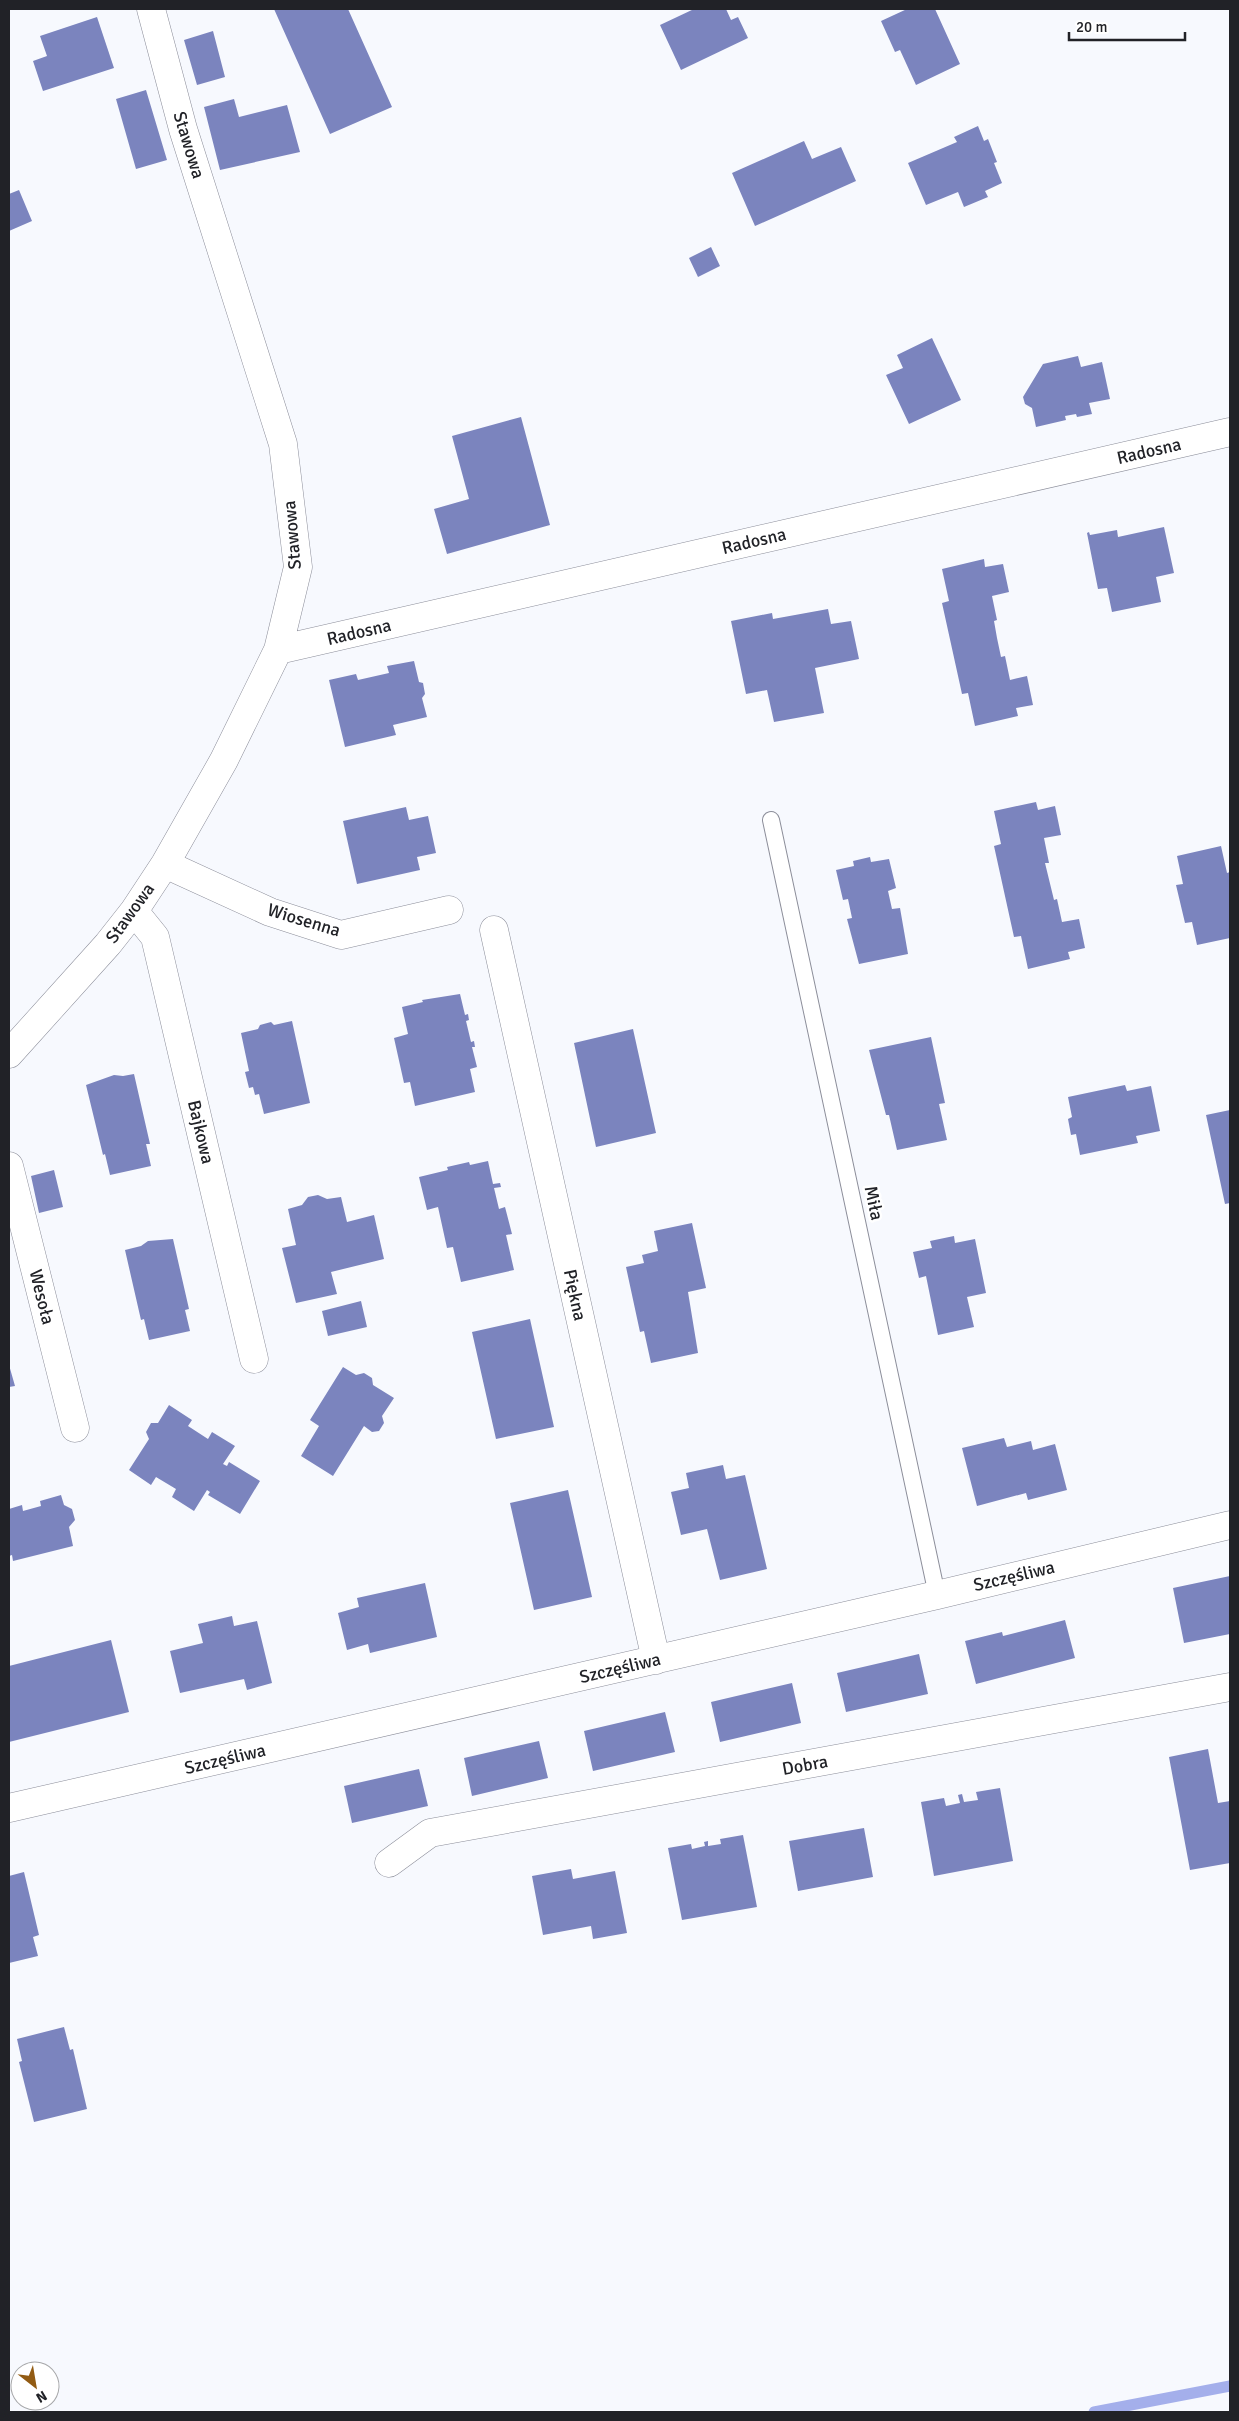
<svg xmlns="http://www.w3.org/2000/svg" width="1239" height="2421" viewBox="0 0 1239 2421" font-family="Signika,sans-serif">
<rect width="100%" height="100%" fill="#f7f9fe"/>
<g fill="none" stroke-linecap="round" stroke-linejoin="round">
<path stroke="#a4afeb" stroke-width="11" d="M1094,2412L1230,2386"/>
</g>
<path fill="#7b84be" d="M274,9H348L392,107L330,134Z
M694,9H726L731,20L738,17L748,38L681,70L660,25Z
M907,9H935L960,64L916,85L900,50L895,52L881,21Z
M97,17L114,68L43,91L33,61L47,56L40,36Z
M213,31L225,77L197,85L184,40Z
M146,90L167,160L136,169L116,99Z
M234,99L239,117L287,105L300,152L220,170L204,107Z
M978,126L984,141L988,139L997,162L994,163L1002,183L985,191L988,197L964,207L958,192L926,205L908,163L957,142L954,137Z
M804,141L812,159L841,147L856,181L755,226L732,173Z
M19,190L32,221L9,231V194Z
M711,247L720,266L698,277L689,258Z
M932,338L961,400L909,424L886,375L903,368L897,355Z
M1078,356L1081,367L1102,362L1110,399L1089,403L1092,414L1077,417L1076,414L1065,416L1066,420L1036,427L1032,408L1025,404L1023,397L1043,364Z
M521,417L550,525L447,554L434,509L469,499L452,436Z
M1164,527L1174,573L1156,577L1161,602L1112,612L1107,588L1098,589L1087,533L1089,532L1090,535L1117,530L1118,537Z
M984,559L985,567L1003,564L1009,592L992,596L997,620L994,621L997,638L1001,657L1005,656L1010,680L1027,676L1033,705L1016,708L1018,716L975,726L968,693L962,694L942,603L949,601L942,569Z
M828,609L831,624L851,621L859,659L815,668L824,713L774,722L767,690L746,694L731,621L772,613L773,619Z
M414,661L419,682L423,683L425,694L422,698L427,717L393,725L396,735L345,747L329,680L356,674L358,680L389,673L387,666Z
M1036,802L1038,810L1055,806L1061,835L1044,838L1049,863H1045L1054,900L1057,899L1062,922L1079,919L1085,948L1068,952L1070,959L1028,969L1021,936L1014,937L994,846L1001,844L994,811Z
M406,807L409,820L428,816L436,853L417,857L420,870L357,884L343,821Z
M1221,846L1227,873L1230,872V938L1197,945L1192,922L1185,923L1176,885L1183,884L1177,856Z
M870,857L871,862L889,859L896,888L888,891L892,909L900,908L908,954L859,964L847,919L852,918L848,899L843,900L836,870L854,866L853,861Z
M460,994L465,1015L468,1014L469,1020L466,1021L471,1042L474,1041L475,1047H472L477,1067L470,1069L475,1092L415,1106L410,1082L404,1083L394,1038L408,1034L402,1007L423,1002L422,1000Z
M292,1021L310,1103L264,1114L259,1094L255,1095L253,1087L249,1088L245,1072L249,1071L241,1033L258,1029L260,1025L271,1022L274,1025Z
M633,1029L656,1133L596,1147L574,1043Z
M931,1037L945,1103L939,1104L947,1140L897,1150L889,1115H886L869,1050Z
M134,1074L150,1144H146L151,1166L110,1175L105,1154L103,1155L86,1085L114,1075L123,1076Z
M1125,1085L1127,1091L1151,1086L1160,1131L1136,1136L1138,1143L1080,1155L1076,1134L1071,1135L1068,1119L1072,1117L1068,1097Z
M1230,1110V1203L1225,1204L1206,1115Z
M488,1161L493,1184L500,1183L501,1187L494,1188L499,1209L505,1207L512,1234L506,1235L514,1270L461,1282L453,1247L447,1248L438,1207L427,1210L419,1177L448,1170L447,1167L469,1162L470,1165Z
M54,1170L63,1207L39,1213L31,1176Z
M318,1195L327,1199L341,1197L347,1222L374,1215L384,1259L331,1272L337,1294L296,1303L282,1248L296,1245L288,1209L302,1205L308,1197Z
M692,1223L706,1288L688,1292L698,1353L651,1363L644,1331L640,1332L626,1267L644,1263L642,1255L658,1251L654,1231Z
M954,1236L955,1243L975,1239L986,1293L967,1297L974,1327L938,1335L926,1276L919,1278L913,1252L932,1248L930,1241Z
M173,1239L189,1309L185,1310L190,1331L149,1340L144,1319L141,1320L125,1250L141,1246L148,1241Z
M361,1301L367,1327L328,1336L322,1311Z
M530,1319L554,1427L496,1439L472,1332Z
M9,1365L15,1386L9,1387Z
M343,1367L356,1375L364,1373L372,1378L373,1385L394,1398L382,1416L384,1423L379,1431L372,1432L364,1426L333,1476L301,1456L319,1426L310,1420Z
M169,1405L192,1420L188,1426L208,1439L212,1432L235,1446L223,1464L227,1466L229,1462L260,1481L240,1514L208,1495L210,1492L207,1490L194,1511L172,1497L176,1489L156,1477L151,1485L129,1470L149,1439L146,1432L151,1423H158Z
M1004,1438L1007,1447L1031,1441L1033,1450L1055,1444L1067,1490L1028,1500L1026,1493L977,1506L962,1448Z
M723,1465L726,1479L745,1475L767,1569L720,1580L707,1529L681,1535L671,1492L689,1488L686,1473Z
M568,1490L592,1597L534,1610L510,1503Z
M61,1495L64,1505L72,1509L75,1520L69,1527L73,1546L13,1561L12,1555L9,1556V1509L22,1505L23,1511L41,1506L40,1501Z
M1230,1576V1634L1184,1643L1173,1588Z
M425,1583L437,1637L370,1653L368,1644L347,1650L338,1613L359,1607L357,1598Z
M232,1616L234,1626L257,1621L272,1683L247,1690L244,1679L180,1693L170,1651L203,1643L198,1624Z
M1065,1620L1075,1658L976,1684L965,1641L1002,1632L1003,1636Z
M111,1640L129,1712L9,1742V1666Z
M919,1654L928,1694L846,1712L837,1673Z
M792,1683L801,1723L720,1742L711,1702Z
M665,1712L675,1752L593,1771L584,1731Z
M539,1741L548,1778L472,1796L464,1758Z
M1208,1749L1218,1803L1230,1801V1863L1190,1870L1169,1757Z
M419,1769L428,1806L352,1823L344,1786Z
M1000,1788L1013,1861L934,1876L921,1802L944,1798L946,1806L960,1803L958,1795L962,1794L964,1802L978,1800L976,1792Z
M864,1828L873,1877L798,1891L789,1841Z
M743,1835L757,1907L682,1920L668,1848L691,1844L692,1849L705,1846L704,1842L708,1841V1846L721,1844L720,1839Z
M571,1869L573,1879L615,1871L627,1933L593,1939L591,1926L543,1935L532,1876Z
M24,1872L39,1935L33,1937L38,1956L9,1963V1876Z
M64,2027L70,2050L73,2049L87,2109L34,2122L19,2062L22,2061L17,2039Z"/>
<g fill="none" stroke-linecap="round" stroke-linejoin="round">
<defs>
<path id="service" d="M771,820L937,1595"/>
<path id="minor" d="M278,650L1230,432
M165,864L270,912L341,935L449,910
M134,911L155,937L254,1359
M494,930L656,1660
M9,1054L108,944L134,911L165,864L224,760L278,650L298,567L283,444L183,129L151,9
M9,1166L75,1428
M9,1808L937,1595L1230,1525
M389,1863L430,1833L1230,1687"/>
</defs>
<use href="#service" stroke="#8c8e9a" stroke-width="18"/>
<use href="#minor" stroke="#8c8e9a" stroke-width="29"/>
<use href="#service" stroke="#fff" stroke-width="16"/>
<use href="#minor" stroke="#fff" stroke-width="28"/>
</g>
<g text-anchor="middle" stroke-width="5" stroke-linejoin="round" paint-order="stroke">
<g font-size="18" fill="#212227" stroke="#fff">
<text transform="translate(189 145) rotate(73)" y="6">Stawowa</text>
<text transform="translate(1149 451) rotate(-13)" y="6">Radosna</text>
<text transform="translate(292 535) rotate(-95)" y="6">Stawowa</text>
<text transform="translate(754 541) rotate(-13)" y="6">Radosna</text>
<text transform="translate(359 632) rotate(-13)" y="6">Radosna</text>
<text transform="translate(130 913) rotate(-54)" y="6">Stawowa</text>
<text transform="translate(304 920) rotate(17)" y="6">Wiosenna</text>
<text transform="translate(201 1132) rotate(77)" y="6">Bajkowa</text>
<text transform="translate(874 1203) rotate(78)" y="6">Miła</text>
<text transform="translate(575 1295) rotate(78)" y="6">Piękna</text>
<text transform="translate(42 1297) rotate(76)" y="6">Wesoła</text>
<text transform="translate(1014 1576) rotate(-13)" y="6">Szczęśliwa</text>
<text transform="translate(620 1668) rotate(-13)" y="6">Szczęśliwa</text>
<text transform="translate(225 1759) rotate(-13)" y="6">Szczęśliwa</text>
<text transform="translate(805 1765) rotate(-10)" y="6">Dobra</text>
</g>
</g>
<rect width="1239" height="2421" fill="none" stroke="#212227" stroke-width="20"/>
<g transform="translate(35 2386) rotate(149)"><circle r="24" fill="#ffffff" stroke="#a6a7a9"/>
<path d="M0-4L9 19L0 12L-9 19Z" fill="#925b13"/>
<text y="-8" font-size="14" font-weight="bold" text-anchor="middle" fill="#212227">N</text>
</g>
<path d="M1069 32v8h116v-8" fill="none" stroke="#212227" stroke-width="2.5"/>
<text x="1076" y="32" font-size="15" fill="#212227" stroke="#ffffff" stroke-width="4" paint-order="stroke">20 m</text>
</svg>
